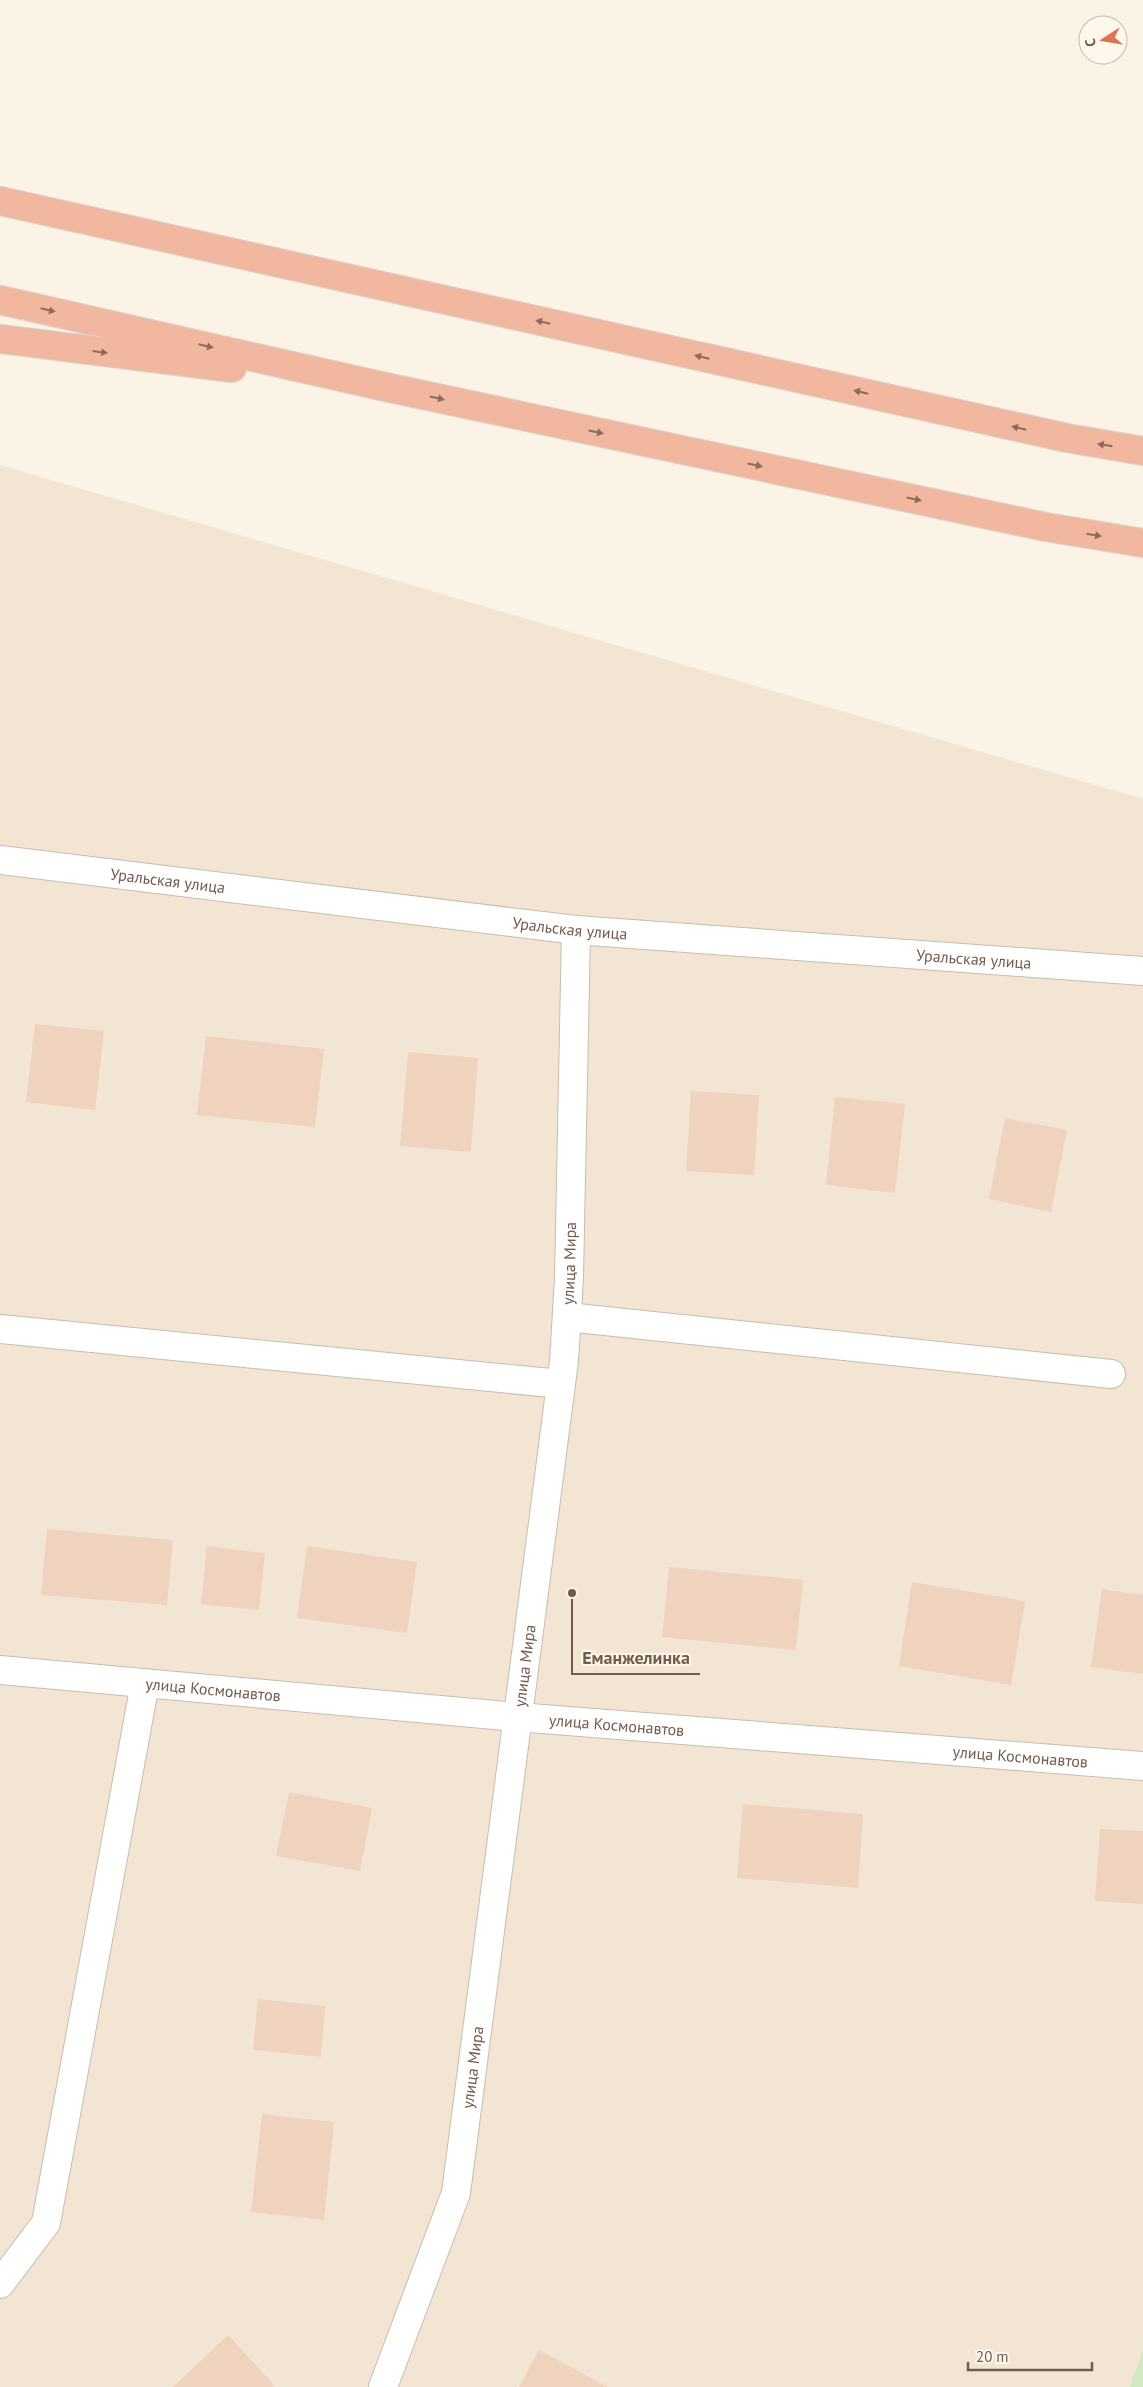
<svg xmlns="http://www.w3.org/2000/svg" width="1143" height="2387" viewBox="0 0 1143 2387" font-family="'PT Sans',sans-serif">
<rect width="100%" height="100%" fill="#fbf3e5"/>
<path fill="#f2e5d4" d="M0,465L1143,799V2387H0Z"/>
<path fill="#d2e8c4" d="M1143,2349V2387H1130Z"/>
<path fill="#efd3be" d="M35,1024L104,1031L95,1110L26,1102Z
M206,1036L324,1049L315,1127L197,1115Z
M408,1052L478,1058L471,1152L400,1146Z
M691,1091L759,1095L754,1175L686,1171Z
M835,1097L905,1104L895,1193L826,1185Z
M1005,1118L1067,1130L1051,1212L989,1199Z
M47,1529L173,1540L167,1605L41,1595Z
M207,1546L265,1553L259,1610L201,1604Z
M307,1546L417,1562L407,1633L297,1618Z
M669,1567L803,1580L796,1650L662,1637Z
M912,1582L1025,1601L1011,1685L899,1666Z
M1102,1589L1143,1595V1674L1091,1667Z
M289,1792L372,1808L360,1871L276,1856Z
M743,1804L863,1814L858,1888L737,1878Z
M1100,1829L1143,1831V1904L1095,1901Z
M258,1999L325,2006L321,2057L253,2050Z
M262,2114L334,2122L324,2220L251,2212Z
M228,2335L274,2385L272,2387H173Z
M539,2350L608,2387H519Z"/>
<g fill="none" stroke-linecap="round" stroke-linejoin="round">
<defs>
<g id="minor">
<path id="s1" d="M0,860L576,930L1143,971"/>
<path d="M567,1317L1111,1374"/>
<path d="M0,1329L561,1384"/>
<path id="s2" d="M0,1670L517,1717L1143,1766"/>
<path d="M0,2284L46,2223L145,1683"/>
<path id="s3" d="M383,2387L456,2193L564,1361L569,1278L576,930"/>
</g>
<path id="highway" d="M0,201L1067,438L1143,451
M0,300L390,388L1046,527L1143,543
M0,339L232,368"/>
</defs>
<use href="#minor" stroke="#ccbbac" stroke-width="30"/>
<use href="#highway" stroke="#d8d1cd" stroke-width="30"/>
<use href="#minor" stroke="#fff" stroke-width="28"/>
<use href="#highway" stroke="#f2b79f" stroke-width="28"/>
</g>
<defs><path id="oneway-solid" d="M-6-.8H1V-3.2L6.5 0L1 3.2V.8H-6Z" transform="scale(1.25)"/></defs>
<g fill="#8c6d5d">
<use href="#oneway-solid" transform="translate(48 310) rotate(13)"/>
<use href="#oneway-solid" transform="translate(543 322) rotate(-167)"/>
<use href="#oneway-solid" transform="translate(206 346) rotate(13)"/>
<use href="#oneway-solid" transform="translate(100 352) rotate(7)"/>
<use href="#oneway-solid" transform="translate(702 357) rotate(-167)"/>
<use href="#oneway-solid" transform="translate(861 392) rotate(-167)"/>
<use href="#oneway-solid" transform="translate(437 398) rotate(12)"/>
<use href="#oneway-solid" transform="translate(1019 428) rotate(-167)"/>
<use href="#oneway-solid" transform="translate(596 432) rotate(12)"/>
<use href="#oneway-solid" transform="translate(1105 445) rotate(-171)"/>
<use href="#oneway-solid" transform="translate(755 465) rotate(12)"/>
<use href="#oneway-solid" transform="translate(914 499) rotate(12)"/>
<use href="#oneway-solid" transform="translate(1094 535) rotate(9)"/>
</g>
<g text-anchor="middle" stroke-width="4" stroke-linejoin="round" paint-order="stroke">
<g font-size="16" fill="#735b4c" stroke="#fef7eb">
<text dy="6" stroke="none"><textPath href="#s1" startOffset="169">Уральская улица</textPath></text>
<text dy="6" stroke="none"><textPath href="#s1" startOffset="574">Уральская улица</textPath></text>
<text dy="6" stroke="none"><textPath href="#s1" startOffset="979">Уральская улица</textPath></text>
<text dy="6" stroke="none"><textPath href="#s3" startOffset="1144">улица Мира</textPath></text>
<text dy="6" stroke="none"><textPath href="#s3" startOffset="739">улица Мира</textPath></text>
<text dy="6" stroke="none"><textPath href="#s2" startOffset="214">улица Космонавтов</textPath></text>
<text dy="6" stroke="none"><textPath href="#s2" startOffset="619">улица Космонавтов</textPath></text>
<text dy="6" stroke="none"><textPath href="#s2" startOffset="1024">улица Космонавтов</textPath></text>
<text dy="6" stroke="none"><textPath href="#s3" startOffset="334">улица Мира</textPath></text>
</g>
</g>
<path fill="none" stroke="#735b4c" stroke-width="2" d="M572 1593L572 1674H700"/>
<circle fill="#735b4c" stroke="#fef7eb" stroke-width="2" cx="572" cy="1593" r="5"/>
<g font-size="18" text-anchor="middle" font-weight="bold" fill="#735b4c" stroke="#fef7eb" stroke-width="4" stroke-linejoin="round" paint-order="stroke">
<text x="636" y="1664">Еманжелинка</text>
</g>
<g transform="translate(1103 40) rotate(258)"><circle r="24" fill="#fef7eb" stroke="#c6b9ab"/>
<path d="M0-4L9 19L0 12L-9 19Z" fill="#df7450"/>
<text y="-8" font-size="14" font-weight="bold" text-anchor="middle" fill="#735b4c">С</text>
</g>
<path d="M968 2362v8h124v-8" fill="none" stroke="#735b4c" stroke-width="2.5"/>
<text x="976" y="2362" font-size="15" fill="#735b4c" stroke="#fef7eb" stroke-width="4" paint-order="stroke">20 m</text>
</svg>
